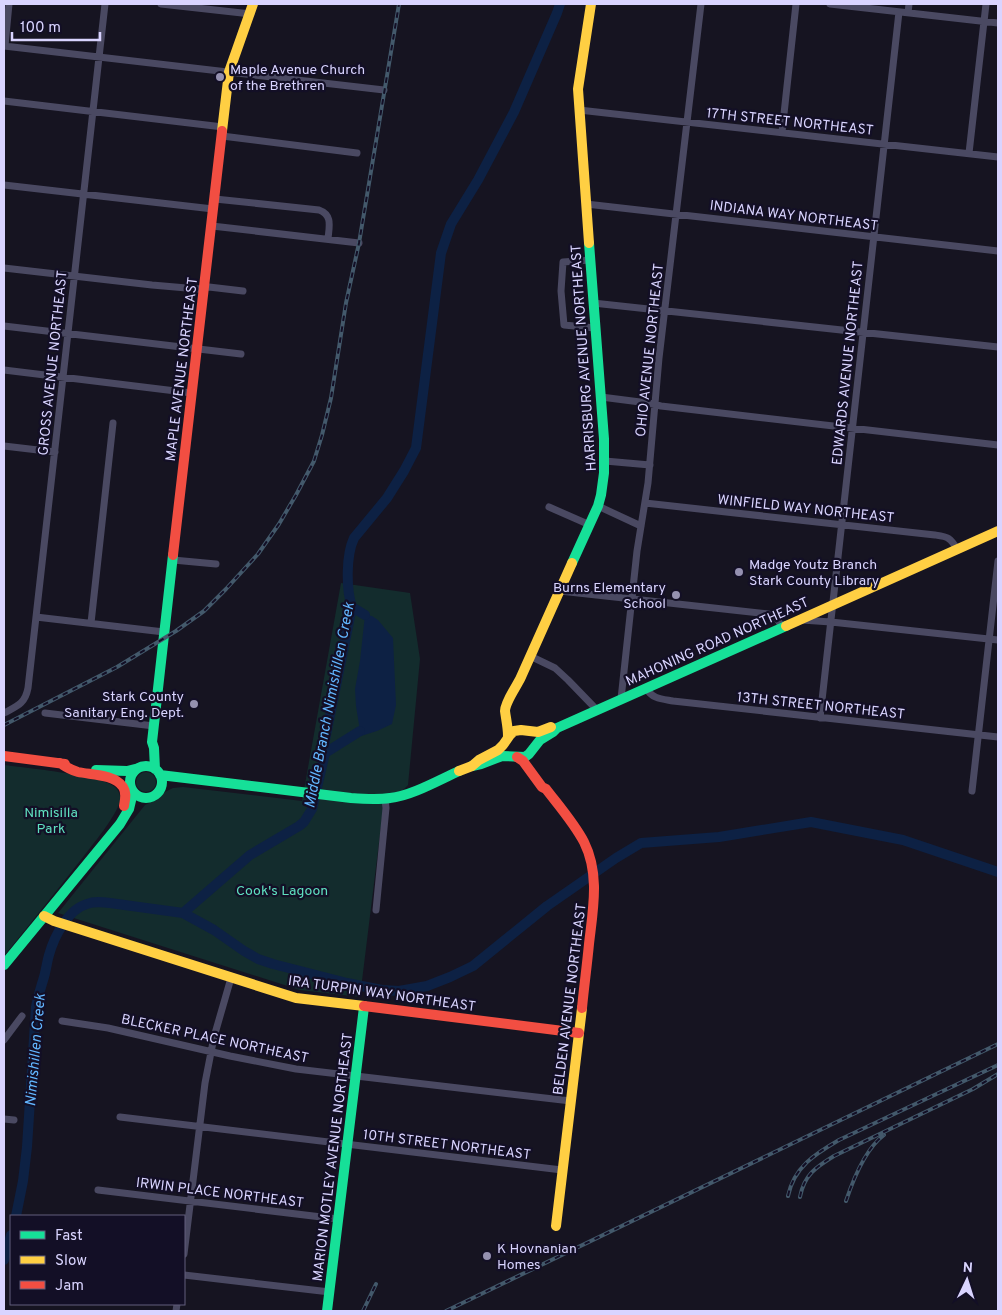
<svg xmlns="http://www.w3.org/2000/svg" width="1002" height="1315" viewBox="0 0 1002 1315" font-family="Overpass,sans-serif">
<rect width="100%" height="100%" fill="#161421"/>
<path fill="#132c2d" d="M341,583L410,593L420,659L408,785L383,810L360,997L300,990L58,913L145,805L158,799L165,792L173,788L183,787L302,801Z
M4,765C25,768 102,775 115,787C119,791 121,796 120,801C116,816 97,839 87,852C60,887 32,921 4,956Z
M136 782a10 10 0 1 1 20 0a10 10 0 1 1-20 0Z"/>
<path fill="#0d2144" d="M365,615L372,616L378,620L393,638L396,705L392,724L377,731L361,736L360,731L356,706L355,689L360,661Z"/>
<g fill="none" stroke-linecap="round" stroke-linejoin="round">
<path stroke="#0d2144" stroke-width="10" d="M352,607L365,615
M325,753L360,731
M183,913L250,855L299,826L304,822L312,809L325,753V740L352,607C346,589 346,555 354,538L387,498L404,471L416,448L441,253L451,224L478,180L514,112L557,13L560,4
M16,1216L23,1181L27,1147L36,1007C38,996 41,987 44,977C46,970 47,962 49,955C54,937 68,909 87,904C94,901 102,902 110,903L183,913L214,930L244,951L258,959L273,964L347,983L382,990L399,991L427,986L450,977L473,966L547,906L616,858L641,843L719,837L811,822L903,840L998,872
M4,1260L11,1235"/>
<path stroke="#4a4962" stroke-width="7" d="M161,4L251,14
M830,4L998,23
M908,13L909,4
M4,46L384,90
M5,46L9,4
M4,101L223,127
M579,110L998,157
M782,132L796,4
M222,136L357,153
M969,153L986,4
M4,185L213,209
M215,199L319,210C333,215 329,227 328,239
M586,204L998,251
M212,226L359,243
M590,260L563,262L561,291L564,325L595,328
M4,268L152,285L198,289L209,287L243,291
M593,303L998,347
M4,326L241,354
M4,370L192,393
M601,397L648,403L661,406L998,445
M4,446L55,452
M605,461L650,465
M645,503L935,535C948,537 950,537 957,549
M598,506L641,526
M549,507L590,525
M173,560L216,564
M560,591L768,614C776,616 778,620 782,627
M36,617L164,632
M802,620L831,622L998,640
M91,623L113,423
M530,656L555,668L568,680L597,710
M646,688C652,699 662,699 673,701L998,737
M621,699L637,551L648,483L659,358L701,4
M4,713C17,706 25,704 28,688L105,4
M45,713L154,726
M820,718L899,12
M972,791L998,561
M376,910L386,808L385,799
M62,1021L108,1028L230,1056L296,1069L571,1101
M4,1040L22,1016
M120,1117L562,1170
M4,1119L14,1120
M98,1190L338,1219
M184,1254L205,1083L214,1037L231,978
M184,1275L330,1292
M176,1311L177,1304"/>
<path stroke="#16e098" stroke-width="10" d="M572,563L598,506L601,495L604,473V439L589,243
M130 782a16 16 0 1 1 32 0a16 16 0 1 1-32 0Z
M472,766L481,764L502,756L525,757L529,754L540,740L553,732L557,728L786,626
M155,769L154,748L152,742L173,555
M96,770L127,771L135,769
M160,775L351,798C364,799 377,800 390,798C411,796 439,780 459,771
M4,965L120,824L129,809L133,792
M327,1311L364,1007"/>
<path stroke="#ffcf43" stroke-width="10" d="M222,131L229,72L253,4
M589,243L578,89L591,4
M786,626L998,531
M508,736C508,727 506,719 505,711C505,702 517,686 521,677L572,563
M459,771L472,766L479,760L498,750L503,745L510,735L514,731L521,730L538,732L551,727
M44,916L54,921L296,998L364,1006
M556,1226L582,1008"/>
<path stroke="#f24e42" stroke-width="10" d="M173,555L222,131
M4,756L65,764
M517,757L523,761L542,787L546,789C559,806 574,823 584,842C600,874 593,909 589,944C587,965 584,987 582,1008
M60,763C66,767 71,770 78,772C91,775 114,774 123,787C127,793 125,799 124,806
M364,1006L579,1033"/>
<defs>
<path id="rail" d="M4,725L117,667L176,631L204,611L226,589L258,554L279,524L296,495L314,461L322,435L331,398L346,303L359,243L399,4
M788,1196C794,1167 815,1154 839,1140L998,1065
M800,1197C804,1175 816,1167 834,1156L973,1089L998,1074
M846,1201C853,1180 865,1149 884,1135
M363,1311L376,1284
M446,1311L998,1044"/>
</defs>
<use href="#rail" stroke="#43596b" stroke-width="4"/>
<use href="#rail" stroke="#130f26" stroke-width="2" stroke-dasharray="5.5" stroke-linecap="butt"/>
</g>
<g fill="#9591b1" stroke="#130f26" stroke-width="2">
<circle cx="220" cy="77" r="5"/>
<circle cx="739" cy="572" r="5"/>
<circle cx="676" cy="595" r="5"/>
<circle cx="194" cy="704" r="5"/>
<circle cx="487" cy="1256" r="5"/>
</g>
<g text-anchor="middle" stroke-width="4.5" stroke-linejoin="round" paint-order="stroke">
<g font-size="14" fill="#d9d4ff" stroke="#130f26" text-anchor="start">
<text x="230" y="74">Maple Avenue Church<tspan x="230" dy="16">of the Brethren</tspan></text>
<text x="749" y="569">Madge Youtz Branch<tspan x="749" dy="16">Stark County Library</tspan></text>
<text x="666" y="592" text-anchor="end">Burns Elementary<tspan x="666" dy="16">School</tspan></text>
<text x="184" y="701" text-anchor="end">Stark County<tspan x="184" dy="16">Sanitary Eng. Dept.</tspan></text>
<text x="497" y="1253">K Hovnanian<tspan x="497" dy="16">Homes</tspan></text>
</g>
<g font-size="14" fill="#d9d4ff" stroke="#130f26">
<text transform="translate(790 121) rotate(6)" y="5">17TH STREET NORTHEAST</text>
<text transform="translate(794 215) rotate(7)" y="5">INDIANA WAY NORTHEAST</text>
<text transform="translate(649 350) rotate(-84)" y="5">OHIO AVENUE NORTHEAST</text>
<text transform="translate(583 358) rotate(-94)" y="5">HARRISBURG AVENUE NORTHEAST</text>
<text transform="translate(52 363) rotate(-84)" y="5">GROSS AVENUE NORTHEAST</text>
<text transform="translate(847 363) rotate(-84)" y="5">EDWARDS AVENUE NORTHEAST</text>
<text transform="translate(181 369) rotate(-83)" y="5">MAPLE AVENUE NORTHEAST</text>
<text transform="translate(806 508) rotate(6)" y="5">WINFIELD WAY NORTHEAST</text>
<text transform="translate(717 641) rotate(-24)" y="5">MAHONING ROAD NORTHEAST</text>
<text transform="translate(821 705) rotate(6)" y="5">13TH STREET NORTHEAST</text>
<text transform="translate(382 993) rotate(8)" y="5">IRA TURPIN WAY NORTHEAST</text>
<text transform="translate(569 999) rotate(-83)" y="5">BELDEN AVENUE NORTHEAST</text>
<text transform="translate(215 1038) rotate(12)" y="5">BLECKER PLACE NORTHEAST</text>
<text transform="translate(447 1144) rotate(7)" y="5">10TH STREET NORTHEAST</text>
<text transform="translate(332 1157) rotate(-83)" y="5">MARION MOTLEY AVENUE NORTHEAST</text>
<text transform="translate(220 1192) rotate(7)" y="5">IRWIN PLACE NORTHEAST</text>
</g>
<g font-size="14" fill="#5fe0c0" stroke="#130f26">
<text x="51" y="817">Nimisilla<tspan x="51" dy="16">Park</tspan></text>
<text x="282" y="895">Cook's Lagoon</text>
</g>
<g font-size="15" font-style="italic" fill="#62b6ff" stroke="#130f26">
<text transform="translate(329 705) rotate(-79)" y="5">Middle Branch Nimishillen Creek</text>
<text transform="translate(35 1050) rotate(-85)" y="5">Nimishillen Creek</text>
</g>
</g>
<rect width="1002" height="1315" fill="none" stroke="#d9d4ff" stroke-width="10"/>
<rect x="10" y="1215" width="175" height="90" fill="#130f26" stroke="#625e7d"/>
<rect x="20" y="1231" width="25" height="8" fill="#16e098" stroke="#625e7d"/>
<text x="55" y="1240" font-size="15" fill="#d9d4ff">Fast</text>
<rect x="20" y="1256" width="25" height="8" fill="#ffcf43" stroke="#625e7d"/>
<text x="55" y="1265" font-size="15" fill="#d9d4ff">Slow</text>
<rect x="20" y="1281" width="25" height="8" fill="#f24e42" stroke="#625e7d"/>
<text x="55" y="1290" font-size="15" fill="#d9d4ff">Jam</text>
<g transform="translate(967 1280) rotate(4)" stroke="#130f26" stroke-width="4" paint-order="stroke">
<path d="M0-4L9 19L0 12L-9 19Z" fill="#d9d4ff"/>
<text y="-8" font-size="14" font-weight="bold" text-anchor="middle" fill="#d9d4ff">N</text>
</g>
<path d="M12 32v8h88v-8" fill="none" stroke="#d9d4ff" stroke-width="2.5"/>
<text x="20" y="32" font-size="15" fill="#d9d4ff" stroke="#130f26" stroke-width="4" paint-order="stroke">100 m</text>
</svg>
